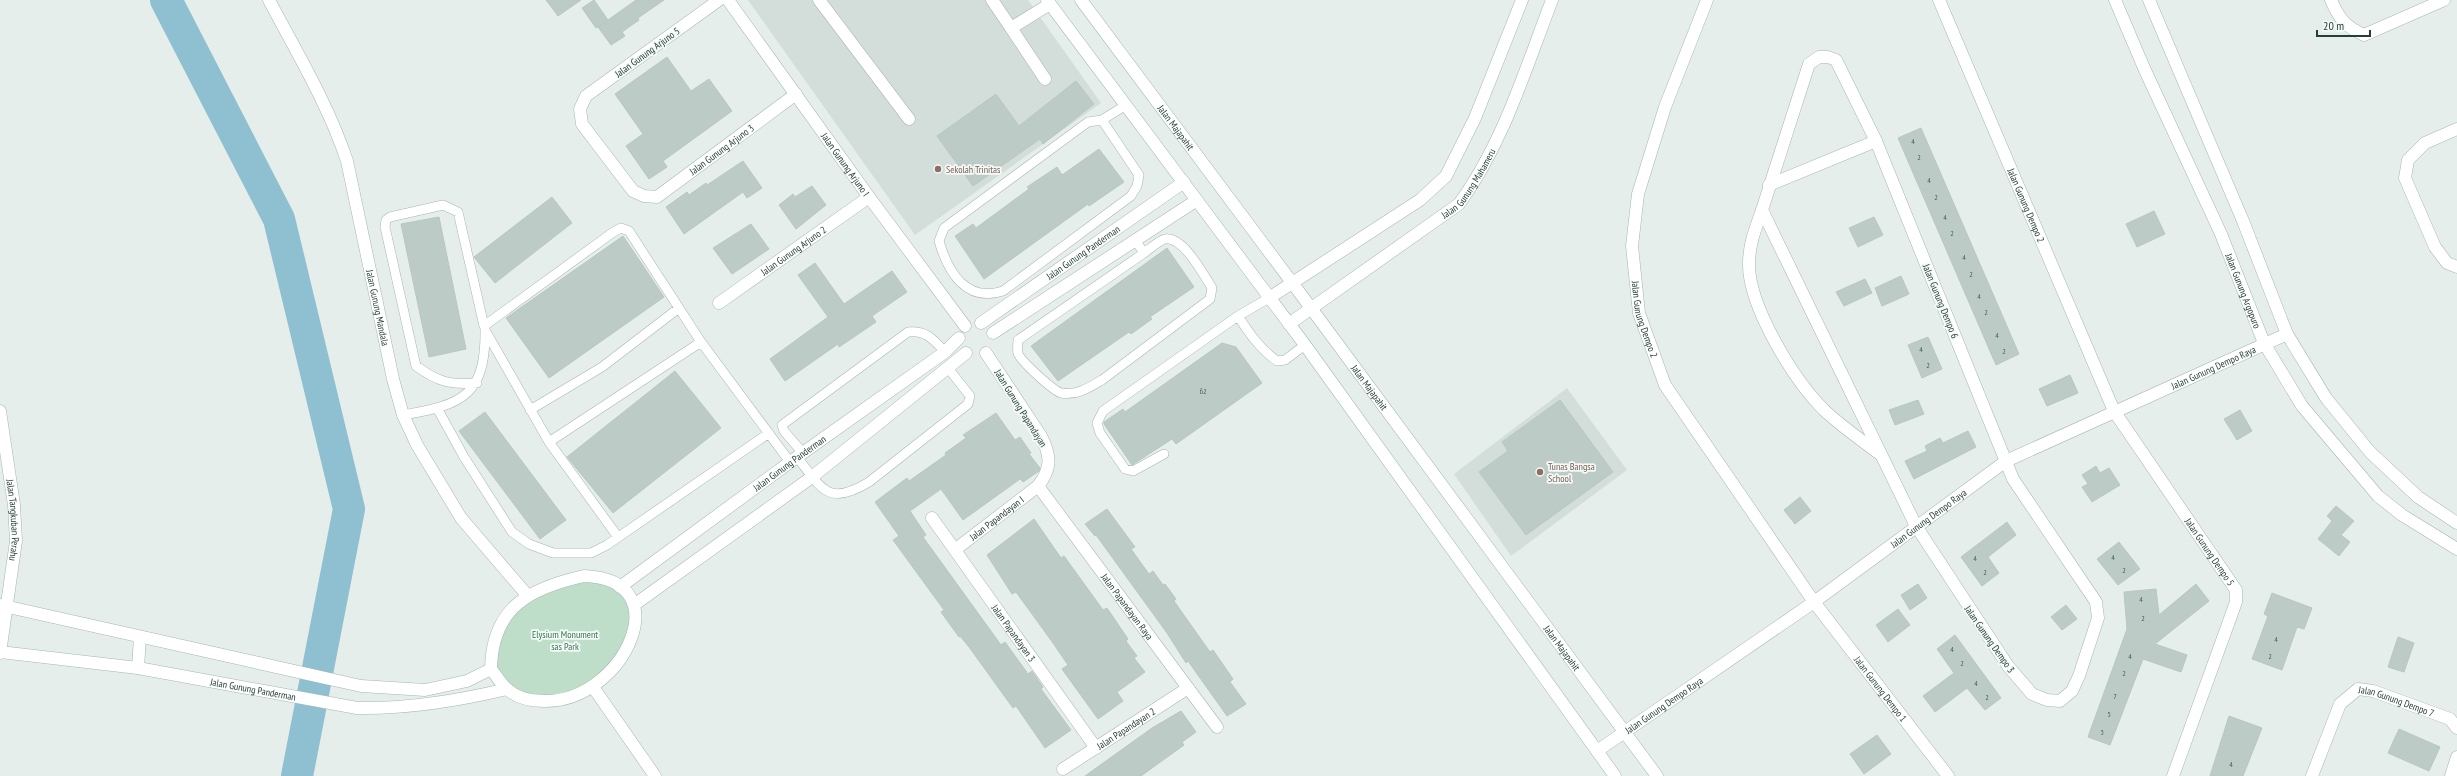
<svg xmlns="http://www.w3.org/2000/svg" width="2457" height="776" viewBox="0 0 2457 776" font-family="'PT Sans Narrow',sans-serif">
<rect width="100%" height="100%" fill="#e5eeea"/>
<path fill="#d3deda" d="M748,0H1028L1101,103L915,235Z
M1567,388L1627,470L1511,556L1454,474Z"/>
<path fill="#bedeca" d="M583,579L607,583L629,599L633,621L623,650L592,686L532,699L505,687L492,669L501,628L530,598Z"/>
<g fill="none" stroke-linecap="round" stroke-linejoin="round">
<path stroke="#8fc0d1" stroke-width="32" d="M166,0L279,219L349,509L297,776"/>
</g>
<path fill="#bdcbc7" stroke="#b7c7c2" d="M546,0H581L558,16Z
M594,0L608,20L636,0H664L638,18L639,20L622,32L625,36L611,45L598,27L607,21L596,28L582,8Z
M667,57L691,91L709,79L732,111L663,161L667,167L649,179L626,146L643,134L615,94Z
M1076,81L1094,104L1043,144L1040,139L973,186L937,136L996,94L1019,126Z
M1921,128L2019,354L1996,365L1898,138Z
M1099,149L1124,182L1089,206L1088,204L984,279L955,236L973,224L976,228L1029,189L1027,187L1057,167L1062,175Z
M743,161L762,188L747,198L743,192L684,234L666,207L687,192L689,195L706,183L707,185Z
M812,186L826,205L796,229L779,205L793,194L795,197Z
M552,197L572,223L495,283L474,257Z
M2154,211L2165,234L2137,247L2126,224Z
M439,217L466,349L429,357L401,224Z
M1874,217L1883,235L1858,247L1849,228Z
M751,224L769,249L732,274L713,248Z
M623,236L664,297L549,378L506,318Z
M1167,248L1194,287L1150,317L1152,319L1131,334L1129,332L1058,381L1031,346Z
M815,263L844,304L892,271L907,292L872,316L876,322L839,347L838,344L785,381L770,359L828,317L798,275Z
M1901,276L1909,294L1882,306L1875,288Z
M1865,279L1872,293L1844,306L1836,292Z
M1928,337L1942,369L1922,378L1908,345Z
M1222,343L1236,347L1262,383L1176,444L1172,439L1132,465L1104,424V422L1123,409L1125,412Z
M675,371L721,428L613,513L567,457Z
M2070,375L2078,393L2047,406L2039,389Z
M1560,400L1613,472L1526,535L1479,472L1508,451L1502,442Z
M1918,400L1924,414L1895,425L1889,410Z
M2240,410L2252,431L2237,440L2224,419Z
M485,412L566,520L540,539L459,431Z
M996,413L1015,440L1020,437L1031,453L1029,454L1040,468L1039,471L1023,482L1020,479L963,520L941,489L910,511L926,535L923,537L1001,645L1005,642L1028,674L1032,671L1043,687L1041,689L1071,730L1045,748L1016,706L1013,708L969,647L960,636L959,637L941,612L944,610L893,540L899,536L875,502L907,478L909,481L946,455L945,453L966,438L963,435Z
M1968,431L1976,447L1914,479L1905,461L1927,451L1925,446L1940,438L1943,443Z
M2096,466L2100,473L2109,468L2120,485L2092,502L2082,487L2088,484L2082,475Z
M1800,497L1811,511L1795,524L1784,510Z
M2336,506L2354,521L2341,535L2350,542L2339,556L2318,539L2332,521L2327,516Z
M1107,509L1135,547L1131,549L1149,574L1153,571L1163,585L1165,584L1176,599L1174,601L1210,652L1213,650L1233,679L1230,682L1246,704L1227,716L1188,661L1186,663L1167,633L1096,535L1095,536L1085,524Z
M1034,519L1061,558L1064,556L1103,610L1107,608L1128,639L1126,641L1137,656L1134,658L1145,672L1117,692L1123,701L1098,719L1062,669L1068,665L1053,643L1016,592L1012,594L987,555Z
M2007,522L2016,535L1988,557L1999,573L1982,586L1961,557Z
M2119,542L2140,569L2118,585L2097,559Z
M1918,584L1927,598L1910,610L1901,595Z
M2196,584L2209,601L2155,644L2187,655L2181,672L2143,659L2110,745L2088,737L2127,629L2124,592L2156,589L2159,615Z
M2272,593L2312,608L2304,629L2297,627L2282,670L2252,659L2268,616L2264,614Z
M2066,605L2077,619L2062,630L2051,617Z
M1898,609L1910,625L1888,642L1876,625Z
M1955,635L2001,698L1985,710L1967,688L1935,712L1923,696L1954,673L1937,649Z
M2398,637L2414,643L2404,672L2388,667Z
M1181,711L1196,732L1182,742L1184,745L1141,776H1085L1152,728Z
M2229,716L2262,728L2243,776H2210Z
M2399,729L2440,747L2429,771L2388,753Z
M1877,735L1891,754L1864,774L1850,754Z"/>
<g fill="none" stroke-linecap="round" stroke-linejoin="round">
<defs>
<path id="lane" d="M1102,120L1139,175L1137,186L1131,196L1003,291C966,303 948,272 939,241L944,228L1088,122L1102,120L1126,105
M1135,240L1144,253L1018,340C1018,344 1017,349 1018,353C1020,361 1054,391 1061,393C1077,396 1090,387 1102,380L1210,299L1212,288C1203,274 1183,236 1165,239C1158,241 1150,249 1144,253
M1238,316L1269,298
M485,330L549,442L618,537
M477,383C450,385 438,382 416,366L385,227L386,220L390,217L443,205L458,212L484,326L612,233L621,228L629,231L701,342L790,462
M437,408L464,457L512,532L529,544L553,553H591L607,545L769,433
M530,410L602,367L679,308
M403,415C463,405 486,395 485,329
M549,442L701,342
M803,453L784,431L782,425L908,332C926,330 933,339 945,352
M1164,454L1133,471L1125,469L1100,433L1097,423L1103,411L1238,316C1249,333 1260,349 1277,361L1285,360L1305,345
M797,457C822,489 828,507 869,482L968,404L970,396L948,368"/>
<g id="street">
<path id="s1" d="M269,0C297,53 328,104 347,161L393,379L403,415L417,445L461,518L527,595"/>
<path id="s2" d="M719,0L586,96L580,109L582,124L633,191L644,196L657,197L796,94"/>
<path id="s3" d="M728,0L869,197L965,326"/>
<path d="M819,0L909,119"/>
<path d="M992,0L1011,28"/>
<path id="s4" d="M1707,0L1665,107L1638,194L1632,246L1639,313L1665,385L1814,602L1948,776"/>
<path id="s5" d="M1939,0L2114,411L2236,590V602L2173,776"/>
<path id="s6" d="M2115,0L2144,68L2221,234L2264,343L2302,406L2378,496L2402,515L2457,549"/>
<path d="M2149,0L2243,221L2287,334L2326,398L2370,452L2418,497L2457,523"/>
<path d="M2331,0C2339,19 2346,27 2364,35L2444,0"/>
<path d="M1819,57H1828L1836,60L1876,141L2013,479L2096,602L2098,618L2079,676L2072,691L2060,701L2047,700L2032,694L2008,666L1916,526L1762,210L1809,64Z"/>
<path d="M1045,79L1011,28L1050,4"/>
<path d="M2457,129L2425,143L2408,160L2405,178L2435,247L2447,263L2457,267"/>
<path d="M1769,185L1876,141"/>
<path d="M1762,210C1756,227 1749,244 1749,263C1748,306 1794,380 1824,410C1841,426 1861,440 1880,454"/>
<path d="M1269,298L1420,200L1446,176L1475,118L1522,0"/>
<path id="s7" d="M719,303L869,197"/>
<path id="s8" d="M981,323L1184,182"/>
<path id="s9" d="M1289,324L1459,204C1503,144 1525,70 1552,0"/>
<path d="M993,333L1197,200"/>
<path id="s10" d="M0,411L14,505L16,541L0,653"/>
<path id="s11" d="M1038,486L1217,727"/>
<path id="s12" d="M932,518L1096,748"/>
<path id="s13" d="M956,549L1038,486C1052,468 1051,456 1041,436L986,353"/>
<path d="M584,576C682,579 623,702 545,701C531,701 516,698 506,688C500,683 496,675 491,669C492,607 530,588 584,576Z"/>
<path id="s14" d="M620,587L797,457L945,352L959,338"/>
<path d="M0,605L361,686L425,690L467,681L491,669"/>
<path d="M634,605L812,477L966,353"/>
<path id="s15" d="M0,652L138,668L357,708C409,709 457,701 507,689"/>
<path d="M138,668L140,637"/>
<path d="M593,687L655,776"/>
<path id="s16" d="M1597,751L1814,602L2006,461L2287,334"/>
<path id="s17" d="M1063,769L1188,688"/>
<path id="s18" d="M2312,776L2340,704L2358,689L2373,691L2450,719L2457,728"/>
<path d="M2451,776L2457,757"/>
</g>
<g id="secondary">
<path d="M1047,0L1305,345L1615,776"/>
<path id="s19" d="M1081,0L1311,308L1657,776"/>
</g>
</defs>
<use href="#lane" stroke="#a7b6b2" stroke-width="10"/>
<use href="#street" stroke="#a7b6b2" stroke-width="13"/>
<use href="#secondary" stroke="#a3b9b3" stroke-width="13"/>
<use href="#lane" stroke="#fff" stroke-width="9"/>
<use href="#street" stroke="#fff" stroke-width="12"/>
<use href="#secondary" stroke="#fff" stroke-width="12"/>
</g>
<g fill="#8d6e63" stroke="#f5faf8" stroke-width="1.5">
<circle cx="938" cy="169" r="4"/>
<circle cx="1540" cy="472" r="4"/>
</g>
<g text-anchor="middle" stroke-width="3.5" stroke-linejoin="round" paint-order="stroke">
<g font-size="8" fill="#4a625d">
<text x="1913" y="144">4</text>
<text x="1919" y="160">2</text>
<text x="1929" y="183">4</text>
<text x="1936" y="200">2</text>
<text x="1945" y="220">4</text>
<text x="1952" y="236">2</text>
<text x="1964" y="260">4</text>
<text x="1971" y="277">2</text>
<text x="1979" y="299">4</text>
<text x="1986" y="315">2</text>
<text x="1997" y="338">4</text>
<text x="1921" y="352">4</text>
<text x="2004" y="354">2</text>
<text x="1928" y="368">2</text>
<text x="1203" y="394">62</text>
<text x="2113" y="560">4</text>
<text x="1975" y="561">4</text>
<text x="2124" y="573">2</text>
<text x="1985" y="575">2</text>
<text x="2141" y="602">4</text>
<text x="2143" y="621">2</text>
<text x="2276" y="642">4</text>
<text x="1952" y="652">4</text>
<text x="2130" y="659">4</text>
<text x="2270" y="659">2</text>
<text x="1962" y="666">2</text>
<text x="2124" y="676">2</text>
<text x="1976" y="686">4</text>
<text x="2115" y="699">7</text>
<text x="1987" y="700">2</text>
<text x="2109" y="717">5</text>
<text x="2102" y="735">3</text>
<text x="2231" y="767">4</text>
</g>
<g font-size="10" fill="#243f3a" stroke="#f5faf8">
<text transform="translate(647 52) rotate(-36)" y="4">Jalan Gunung Arjuno 5</text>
<text dy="4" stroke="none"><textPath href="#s19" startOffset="159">Jalan Majapahit</textPath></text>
<text dy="4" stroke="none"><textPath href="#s2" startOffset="383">Jalan Gunung Arjuno 3</textPath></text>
<text dy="4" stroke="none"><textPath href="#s3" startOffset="202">Jalan Gunung Arjuno I</textPath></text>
<text dy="4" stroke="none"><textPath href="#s9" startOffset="230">Jalan Gunung Mahameru</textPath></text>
<text dy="4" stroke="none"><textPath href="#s5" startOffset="223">Jalan Gunung Dempo 2</textPath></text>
<text dy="4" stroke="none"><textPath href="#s7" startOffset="91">Jalan Gunung Arjuno 2</textPath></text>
<text dy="4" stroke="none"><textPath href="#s8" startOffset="124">Jalan Gunung Panderman</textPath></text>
<text dy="4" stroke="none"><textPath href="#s6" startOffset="318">Jalan Gunung Argopuro</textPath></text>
<text transform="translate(1941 301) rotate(68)" y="4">Jalan Gunung Dempo 6</text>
<text dy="4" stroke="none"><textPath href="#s1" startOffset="329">Jalan Gunung Mandala</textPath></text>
<text dy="4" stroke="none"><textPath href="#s4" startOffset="333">Jalan Gunung Dempo 2</textPath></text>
<text dy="4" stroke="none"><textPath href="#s16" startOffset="729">Jalan Gunung Dempo Raya</textPath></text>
<text dy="4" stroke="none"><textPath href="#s19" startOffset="483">Jalan Majapahit</textPath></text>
<text transform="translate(1021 408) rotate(58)" y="4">Jalan Gunung Papandayan</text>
<text dy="4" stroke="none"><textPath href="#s14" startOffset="210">Jalan Gunung Panderman</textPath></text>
<text dy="4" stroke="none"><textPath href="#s13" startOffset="51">Jalan Papandayan I</textPath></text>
<text dy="4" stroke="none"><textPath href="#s16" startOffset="405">Jalan Gunung Dempo Raya</textPath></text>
<text dy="4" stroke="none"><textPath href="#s10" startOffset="110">Jalan Tangkuban Perahu</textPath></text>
<text dy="4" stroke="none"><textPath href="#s5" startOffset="617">Jalan Gunung Dempo 5</textPath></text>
<text dy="4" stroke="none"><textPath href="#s11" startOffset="150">Jalan Papandayan Raya</textPath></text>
<text dy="4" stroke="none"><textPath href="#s12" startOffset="141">Jalan Papandayan 3</textPath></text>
<text transform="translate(1990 639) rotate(55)" y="4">Jalan Gunung Dempo 3</text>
<text dy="4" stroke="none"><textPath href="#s19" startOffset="807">Jalan Majapahit</textPath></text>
<text dy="4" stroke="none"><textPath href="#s15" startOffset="256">Jalan Gunung Panderman</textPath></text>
<text dy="4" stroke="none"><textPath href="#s4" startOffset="775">Jalan Gunung Dempo 1</textPath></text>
<text dy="4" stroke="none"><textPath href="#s18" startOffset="141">Jalan Gunung Dempo 7</textPath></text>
<text dy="4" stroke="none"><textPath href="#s16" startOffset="81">Jalan Gunung Dempo Raya</textPath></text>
<text dy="4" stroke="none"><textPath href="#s17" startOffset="75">Jalan Papandayan 2</textPath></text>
</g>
<g font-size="10" fill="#785e54" stroke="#f5faf8" text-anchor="start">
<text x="946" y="173">Sekolah Trinitas</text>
<text x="1548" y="470">Tunas Bangsa<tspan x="1548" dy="12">School</tspan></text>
</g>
<g font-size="10" fill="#2f7551" stroke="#f5faf8">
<text x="565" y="638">Elysium Monument<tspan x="565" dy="12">sas Park</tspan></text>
</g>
</g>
<path d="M2317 30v6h53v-6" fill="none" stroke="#243f3a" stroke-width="2"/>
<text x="2323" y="30" font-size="12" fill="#243f3a" stroke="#f5faf8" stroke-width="3" paint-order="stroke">20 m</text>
</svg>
